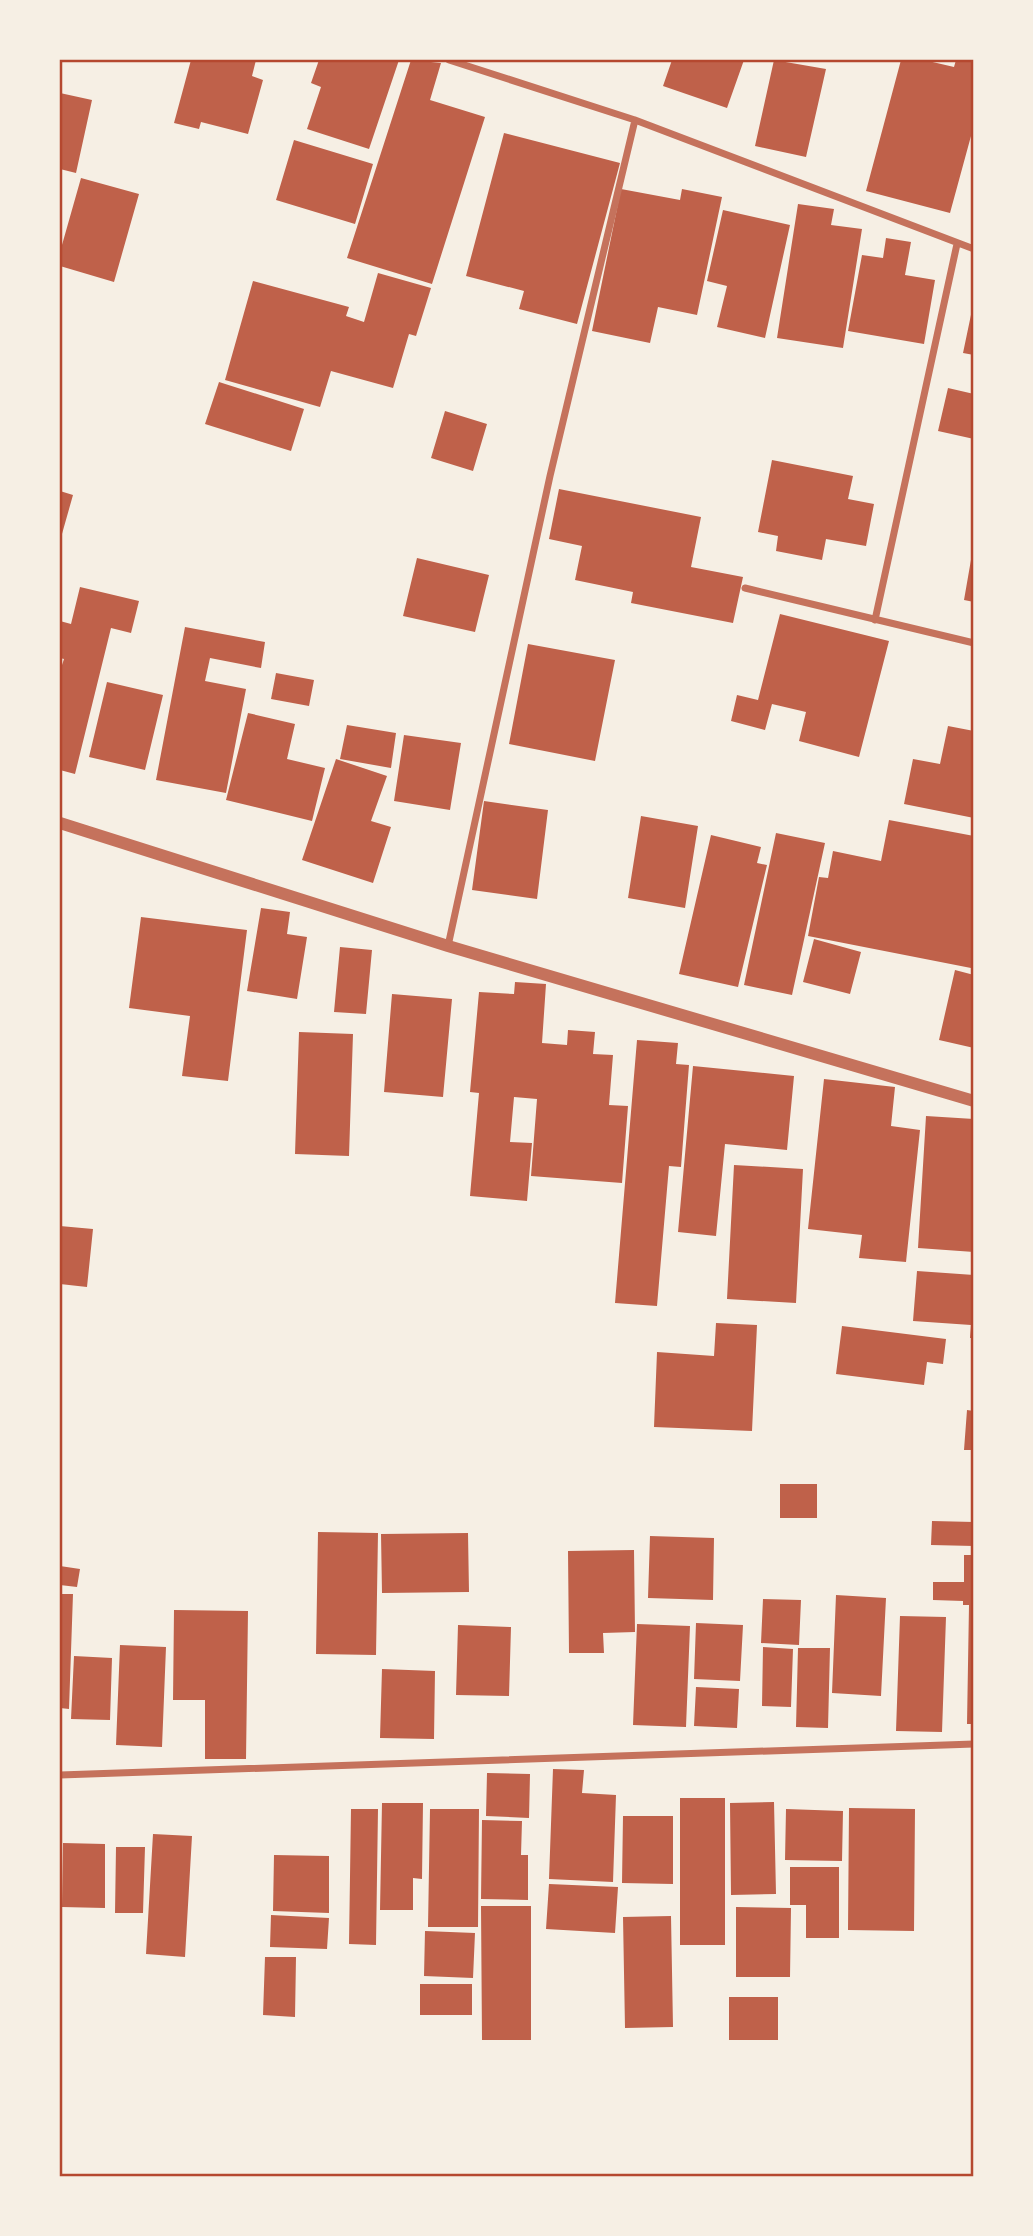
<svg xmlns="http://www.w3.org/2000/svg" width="1033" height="2236" viewBox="0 0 1033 2236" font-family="Jost,sans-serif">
<rect width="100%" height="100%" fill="#f6efe4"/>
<path fill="#bf614a" d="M191,60H256L252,76L263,80L248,134L201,122L199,129L174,123Z
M319,60H399L369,149L307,129L321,87L311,83Z
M411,60L441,63L430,100L485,117L432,284L347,258Z
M672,60H744L727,108L663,86Z
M774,60L826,69L806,157L755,146Z
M901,60H924L954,67L956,60H974V125L950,213L866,191Z
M60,93L92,100L76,173L60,169Z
M504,133L620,163L577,324L519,309L524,291L466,276Z
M294,140L373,164L355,224L276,200Z
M81,178L139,194L114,282L60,266V252Z
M621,189L680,200L682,189L722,197L697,315L658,307L650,343L592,331Z
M798,204L834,209L831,225L862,229L843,348L777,338Z
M723,210L790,225L765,338L717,327L727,286L707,281Z
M886,238L911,242L905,275L935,280L924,344L848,331L862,255L883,258Z
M378,273L431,288L416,336L409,334L393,388L331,371L320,407L225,380L253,281L349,307L346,316L364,322Z
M972,310H974V355L963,353Z
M219,382L304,409L291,451L205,424Z
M948,388L974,394V439L938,431Z
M445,411L487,424L473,471L431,458Z
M772,460L853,476L848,499L874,504L866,546L826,539L822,560L776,551L778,536L758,532Z
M559,489L701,517L691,567L743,577L733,623L631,603L633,592L575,580L582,546L549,539Z
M60,491L73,495L60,541Z
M972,554H974V602L964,600Z
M417,558L489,575L475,632L403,616Z
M80,587L139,601L131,633L111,628L75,774L60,770V671L64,659L60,658V621L71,624Z
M780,614L889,641L859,757L799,741L806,712L772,704L765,730L731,721L737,695L758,700Z
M185,627L265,642L261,668L210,658L205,681L246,689L226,793L156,780Z
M528,644L615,660L595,761L509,744Z
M276,673L314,680L309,706L271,699Z
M107,682L163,695L145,770L89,757Z
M248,713L295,724L287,759L325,768L312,821L226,800Z
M347,725L396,733L391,768L340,759Z
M948,726L974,731V818L904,804L913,759L940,764Z
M404,735L461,743L450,810L394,801Z
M336,759L387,776L371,821L391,827L373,883L302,860Z
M484,801L548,810L537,899L472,890Z
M641,816L698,826L685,908L628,898Z
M889,820L974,836L971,968L808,936L819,877L828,878L833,851L881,861Z
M776,833L825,843L792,995L744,985Z
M711,835L761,847L757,863L767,865L738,987L679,974Z
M261,908L290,912L287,934L307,937L297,999L247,991Z
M141,917L247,930L228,1081L182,1076L190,1016L129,1008Z
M814,939L861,952L850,994L803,982Z
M340,947L372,950L366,1014L334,1012Z
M955,970L974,975V1048L939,1040Z
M515,982L546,984L542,1043L567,1045L568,1030L595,1032L593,1054L613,1055L609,1105L628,1106L622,1183L531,1176L537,1099L514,1097L510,1142L532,1143L527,1201L470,1196L479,1093L470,1092L479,992L514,994Z
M392,994L452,999L443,1097L384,1092Z
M299,1032L353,1034L349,1156L295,1154Z
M637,1040L678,1043L676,1064L689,1065L681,1167L669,1166L657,1306L615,1303Z
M693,1066L794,1076L787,1150L725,1144L716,1236L678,1232Z
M824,1079L895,1087L891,1126L920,1130L906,1262L859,1258L862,1235L808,1229Z
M926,1116L974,1119V1252L918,1248Z
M734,1165L803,1169L796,1303L727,1299Z
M60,1226L93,1229L87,1287L60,1284Z
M917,1271L974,1275V1338H970L971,1325L913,1321Z
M716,1323L757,1325L752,1431L654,1427L657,1352L714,1356Z
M842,1326L946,1339L943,1364L927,1362L924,1385L836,1374Z
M967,1410L974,1411V1450H964Z
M780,1484H817V1518H780Z
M932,1521L974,1522V1546L931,1545Z
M318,1532L378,1533L376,1655L316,1654Z
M468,1533L469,1592L382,1593L381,1534Z
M650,1536L714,1538L713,1600L648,1598Z
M634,1550L635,1632L603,1633L604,1653H569L568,1551Z
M964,1555H974V1724H967L969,1605H963V1601L933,1600V1582H964Z
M60,1566L80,1569L77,1587L60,1585Z
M60,1594H73L69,1709L60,1708Z
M836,1595L886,1598L881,1696L832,1693Z
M763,1599L801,1600L799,1645L761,1643Z
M174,1610L248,1611L246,1759H205V1700H173Z
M900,1616L946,1617L942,1732L896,1731Z
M696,1623L743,1625L740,1681L694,1679Z
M637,1624L690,1626L686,1727L633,1725Z
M458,1625L511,1627L509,1696L456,1695Z
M120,1645L166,1647L162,1747L116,1745Z
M763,1647L793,1649L791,1707L762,1706Z
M798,1648H830L828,1728L796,1727Z
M74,1656L112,1658L110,1720L71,1719Z
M382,1669L435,1671L434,1739L380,1738Z
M696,1687L739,1689L737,1728L694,1726Z
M553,1769L584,1770L582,1793L616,1795L613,1882L549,1879Z
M487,1773L530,1774L529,1818L486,1816Z
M680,1798H725V1945H680Z
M774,1802L776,1894L731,1895L730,1803Z
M382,1803H423L422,1879L413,1878V1910H380Z
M849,1808L915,1809L914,1931L848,1930Z
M351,1809H378L376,1945L349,1944Z
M430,1809H479L478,1927H428Z
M786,1809L843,1811L842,1861L785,1860Z
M623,1816H673V1884L622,1883Z
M482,1820L522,1821L521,1855H528V1900L481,1899Z
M153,1834L192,1836L185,1957L146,1954Z
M63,1843L105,1844V1908L62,1907Z
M116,1847H145L143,1913H115Z
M274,1855L329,1856V1913L273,1911Z
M790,1867H839V1938H806V1905H790Z
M549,1884L618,1887L615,1933L546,1929Z
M481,1906H531V2040H482Z
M736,1907L791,1908L790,1977H736Z
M271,1915L329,1918L327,1949L270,1947Z
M671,1916L673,2027L625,2028L623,1917Z
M425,1931L475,1933L473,1978L424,1976Z
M265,1957H296L295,2017L263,2015Z
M420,1984H472V2015H420Z
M729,1997H778V2040H729Z"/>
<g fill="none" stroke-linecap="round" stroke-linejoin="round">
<path stroke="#c5725c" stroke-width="7" d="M449,60L635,120L974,249
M745,588L974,643
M875,620L957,244
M448,946L550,476L635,120
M60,1775L974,1744"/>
<path stroke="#c5725c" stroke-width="12" d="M60,823L448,946L974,1101"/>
</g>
<rect width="1033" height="2236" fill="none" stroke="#f6efe4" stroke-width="122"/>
<rect x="61" y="61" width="911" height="2114" fill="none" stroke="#b5482f" stroke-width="2.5"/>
</svg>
